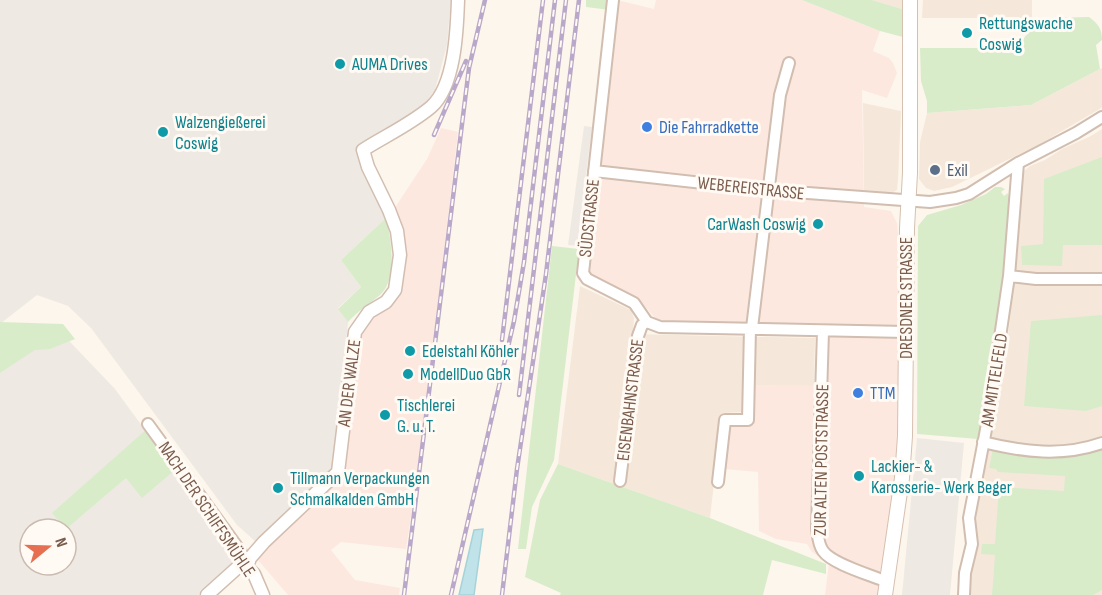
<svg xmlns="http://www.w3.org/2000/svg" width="1102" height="595" viewBox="0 0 1102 595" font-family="'Sofia Sans Condensed',sans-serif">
<rect width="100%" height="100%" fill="#fdf6ec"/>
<path fill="#f5e8da" d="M872,0H906V9H902Z
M923,0H1032V18H922Z
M1102,68V107L1098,110L1038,145L952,187L934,191L926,188L919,179L920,142L927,113L1031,105Z
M863,103L901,111L898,180L897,190L890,194L864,192Z
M1102,129V595H969L971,572L975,552L974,511L982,466L993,430L1009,328L1024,171L1030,166L1045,160L1062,149L1091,136Z
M580,286L631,310L634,318L633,334L815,338L814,387L746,385L745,412L722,413L710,518L558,464Z"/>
<path fill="#fde8e0" d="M617,0L654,9L656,0H802L880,31L873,51L889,58L893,63L897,73L887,98L862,90L864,207L891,211L897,223L898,233L899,436L898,474L882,595H825L829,563L812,552L807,544L776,539L759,531L758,472L724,469L730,426L754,425L755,385L825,386L827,324L664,321L656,319L638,298L577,268Z
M441,128L458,132L419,464L406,549L341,542L331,550L355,580L400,588L399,595H288L258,560V554L336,483L342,472L346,460L351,404L361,328L401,287L405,270V239L402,224L394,209L427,159Z"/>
<path fill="#efe9e4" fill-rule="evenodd" d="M0,0H451L447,45L435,90L423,107L360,145V157L364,176L386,218L341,260L361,287L338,308L348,322L333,476L257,543L237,525L91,328L68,306L37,295L0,324Z
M584,126L592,127L577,246L568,245Z
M54,325L115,389L213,523L240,554L235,562L198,595H0V362ZM30,529H66V565H30Z
M917,438L964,443L950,595H902Z"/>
<path fill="#d8ecc9" d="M586,0H611L610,10L586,7Z
M802,0H872L902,9L903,37L880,31Z
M1089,17C1098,24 1102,28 1102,40L1096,45L1100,69L1031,105L927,113V101L921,81L920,48H1017L1032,27L1050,18Z
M1102,157V245H1063L1062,266L1022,265L1021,246L1043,244L1044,179Z
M995,187H1001L1005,189L1001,192L1004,196L1008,193L1010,201C1004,281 994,360 978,439L917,434L918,226L927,215L961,205L986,194Z
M386,218C391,238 398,279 380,295C369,304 358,311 348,322L338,309L361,287L341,260Z
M552,246L579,249L554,460L532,507L526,549H518Z
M1102,315V406L1086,411L1024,406L1031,321Z
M0,322L63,324L75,339L50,349L35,350L0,373Z
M147,429L176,469L142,498L126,478L66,529L52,513Z
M1102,443V590L1093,595H992L995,555L981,554L982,544H995L999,487L1064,491L1065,476L998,472L996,469L989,468L994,444L1033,452Z
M558,464L710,518L826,564V574L772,560L763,595H560L561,593L525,577L540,500Z"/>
<path fill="#bfe3e8" stroke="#a5d3da" stroke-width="1.5" d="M483,529L474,595H459L474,530Z"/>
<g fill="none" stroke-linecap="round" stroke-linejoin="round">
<defs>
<path id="minor" d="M613,0L583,273L587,279L634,303L647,322L660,327L906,332
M594,171L767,190L930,202L956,198L969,194L1018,163L1076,133L1102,117
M1009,276L1036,279H1102
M752,328L780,95L789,63
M823,331L817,528C818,536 818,544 823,551C832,564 871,575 887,582
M148,424L241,552L247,567
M983,442C1023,452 1062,457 1102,443
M620,481L638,336L642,325L647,322
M718,482L725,420H748L750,328
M964,595L965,573L972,544L969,518L988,419L1009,276L1018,163"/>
<path id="tertiary" d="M247,567L250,558L264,542L338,472L355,332L369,312L386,302L395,290L400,255L397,231L389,210L368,167L363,150C385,136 411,124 431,107C455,86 457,30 458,0
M247,567L254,574L263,595
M207,595L237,568L240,565L247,567"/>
<path id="secondary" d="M885,595L902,478L905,436L907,228L910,173V0"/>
</defs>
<use href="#minor" stroke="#d1beb0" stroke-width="14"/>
<use href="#tertiary" stroke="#d1beb0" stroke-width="15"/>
<use href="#secondary" stroke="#d6c0b0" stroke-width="16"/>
<use href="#minor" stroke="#fff" stroke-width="10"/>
<use href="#tertiary" stroke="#fff" stroke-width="12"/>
<use href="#secondary" stroke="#fff" stroke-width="14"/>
<defs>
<path id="rail" d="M434,135L466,61
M502,340L543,0
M519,395L566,0
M404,595L464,108L469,68L485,0
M451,595L514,321L524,262L555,0
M502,595L517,469L546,274L579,0"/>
</defs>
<use href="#rail" stroke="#b9a8c9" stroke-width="4.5"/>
<use href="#rail" stroke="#fffaf3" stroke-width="2" stroke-dasharray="7" stroke-linecap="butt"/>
</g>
<g fill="#0f9aa8" stroke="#fffaf3" stroke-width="2">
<circle cx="967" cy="33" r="6"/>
<circle cx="340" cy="64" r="6"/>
<circle cx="163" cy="132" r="6"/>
<circle cx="818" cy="224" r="6"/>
<circle cx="410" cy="351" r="6"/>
<circle cx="408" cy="374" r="6"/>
<circle cx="385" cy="415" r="6"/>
<circle cx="859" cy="476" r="6"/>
<circle cx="278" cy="488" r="6"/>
</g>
<g fill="#3f7fe0" stroke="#fffaf3" stroke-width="2">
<circle cx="647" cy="127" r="6"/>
<circle cx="858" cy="393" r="6"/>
</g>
<circle fill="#5c6f8a" stroke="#fffaf3" stroke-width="2" cx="935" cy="170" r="6"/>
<g text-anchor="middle" stroke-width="6" stroke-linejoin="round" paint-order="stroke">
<g font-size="18" fill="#0d838f" stroke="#fffaf3" text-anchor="start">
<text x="979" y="29">Rettungswache<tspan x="979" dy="21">Coswig</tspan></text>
<text x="352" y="70">AUMA Drives</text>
<text x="175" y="128">Walzengießerei<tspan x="175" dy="21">Coswig</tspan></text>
<text x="806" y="230" text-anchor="end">CarWash Coswig</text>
<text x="422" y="357">Edelstahl Köhler</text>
<text x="420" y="380">ModellDuo GbR</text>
<text x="397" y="411">Tischlerei<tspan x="397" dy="21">G. u. T.</tspan></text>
<text x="871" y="472">Lackier- &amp;<tspan x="871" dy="21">Karosserie- Werk Beger</tspan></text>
<text x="290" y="484">Tillmann Verpackungen<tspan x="290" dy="21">Schmalkalden GmbH</tspan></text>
</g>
<g font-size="18" fill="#366cbe" stroke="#fffaf3" text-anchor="start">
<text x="659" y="133">Die Fahrradkette</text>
<text x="870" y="399">TTM</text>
</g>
<g font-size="18" fill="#4e5e75" stroke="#fffaf3" text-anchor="start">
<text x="947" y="176">Exil</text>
</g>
<g font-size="18" fill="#7a5c4d" stroke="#fffaf3">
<text transform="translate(751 188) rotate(6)" y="6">WEBEREISTRASSE</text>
<text transform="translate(589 218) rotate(-84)" y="6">SÜDSTRASSE</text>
<text transform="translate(906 298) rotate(-90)" y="6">DRESDNER STRASSE</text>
<text transform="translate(994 380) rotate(-81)" y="6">AM MITTELFELD</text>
<text transform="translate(349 383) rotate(-83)" y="6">AN DER WALZE</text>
<text transform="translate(630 400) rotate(-83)" y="6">EISENBAHNSTRASSE</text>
<text transform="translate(821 460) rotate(-89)" y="6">ZUR ALTEN POSTSTRASSE</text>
<text transform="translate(207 509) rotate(56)" y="6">NACH DER SCHIFFSMÜHLE</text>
</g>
</g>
<g transform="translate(48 547) rotate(71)"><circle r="28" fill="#fffaf3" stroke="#cabbb1" stroke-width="1.5"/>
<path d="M0-4.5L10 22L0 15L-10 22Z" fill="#e76f51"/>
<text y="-9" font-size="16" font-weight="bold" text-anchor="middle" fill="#7a5c4d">N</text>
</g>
</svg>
